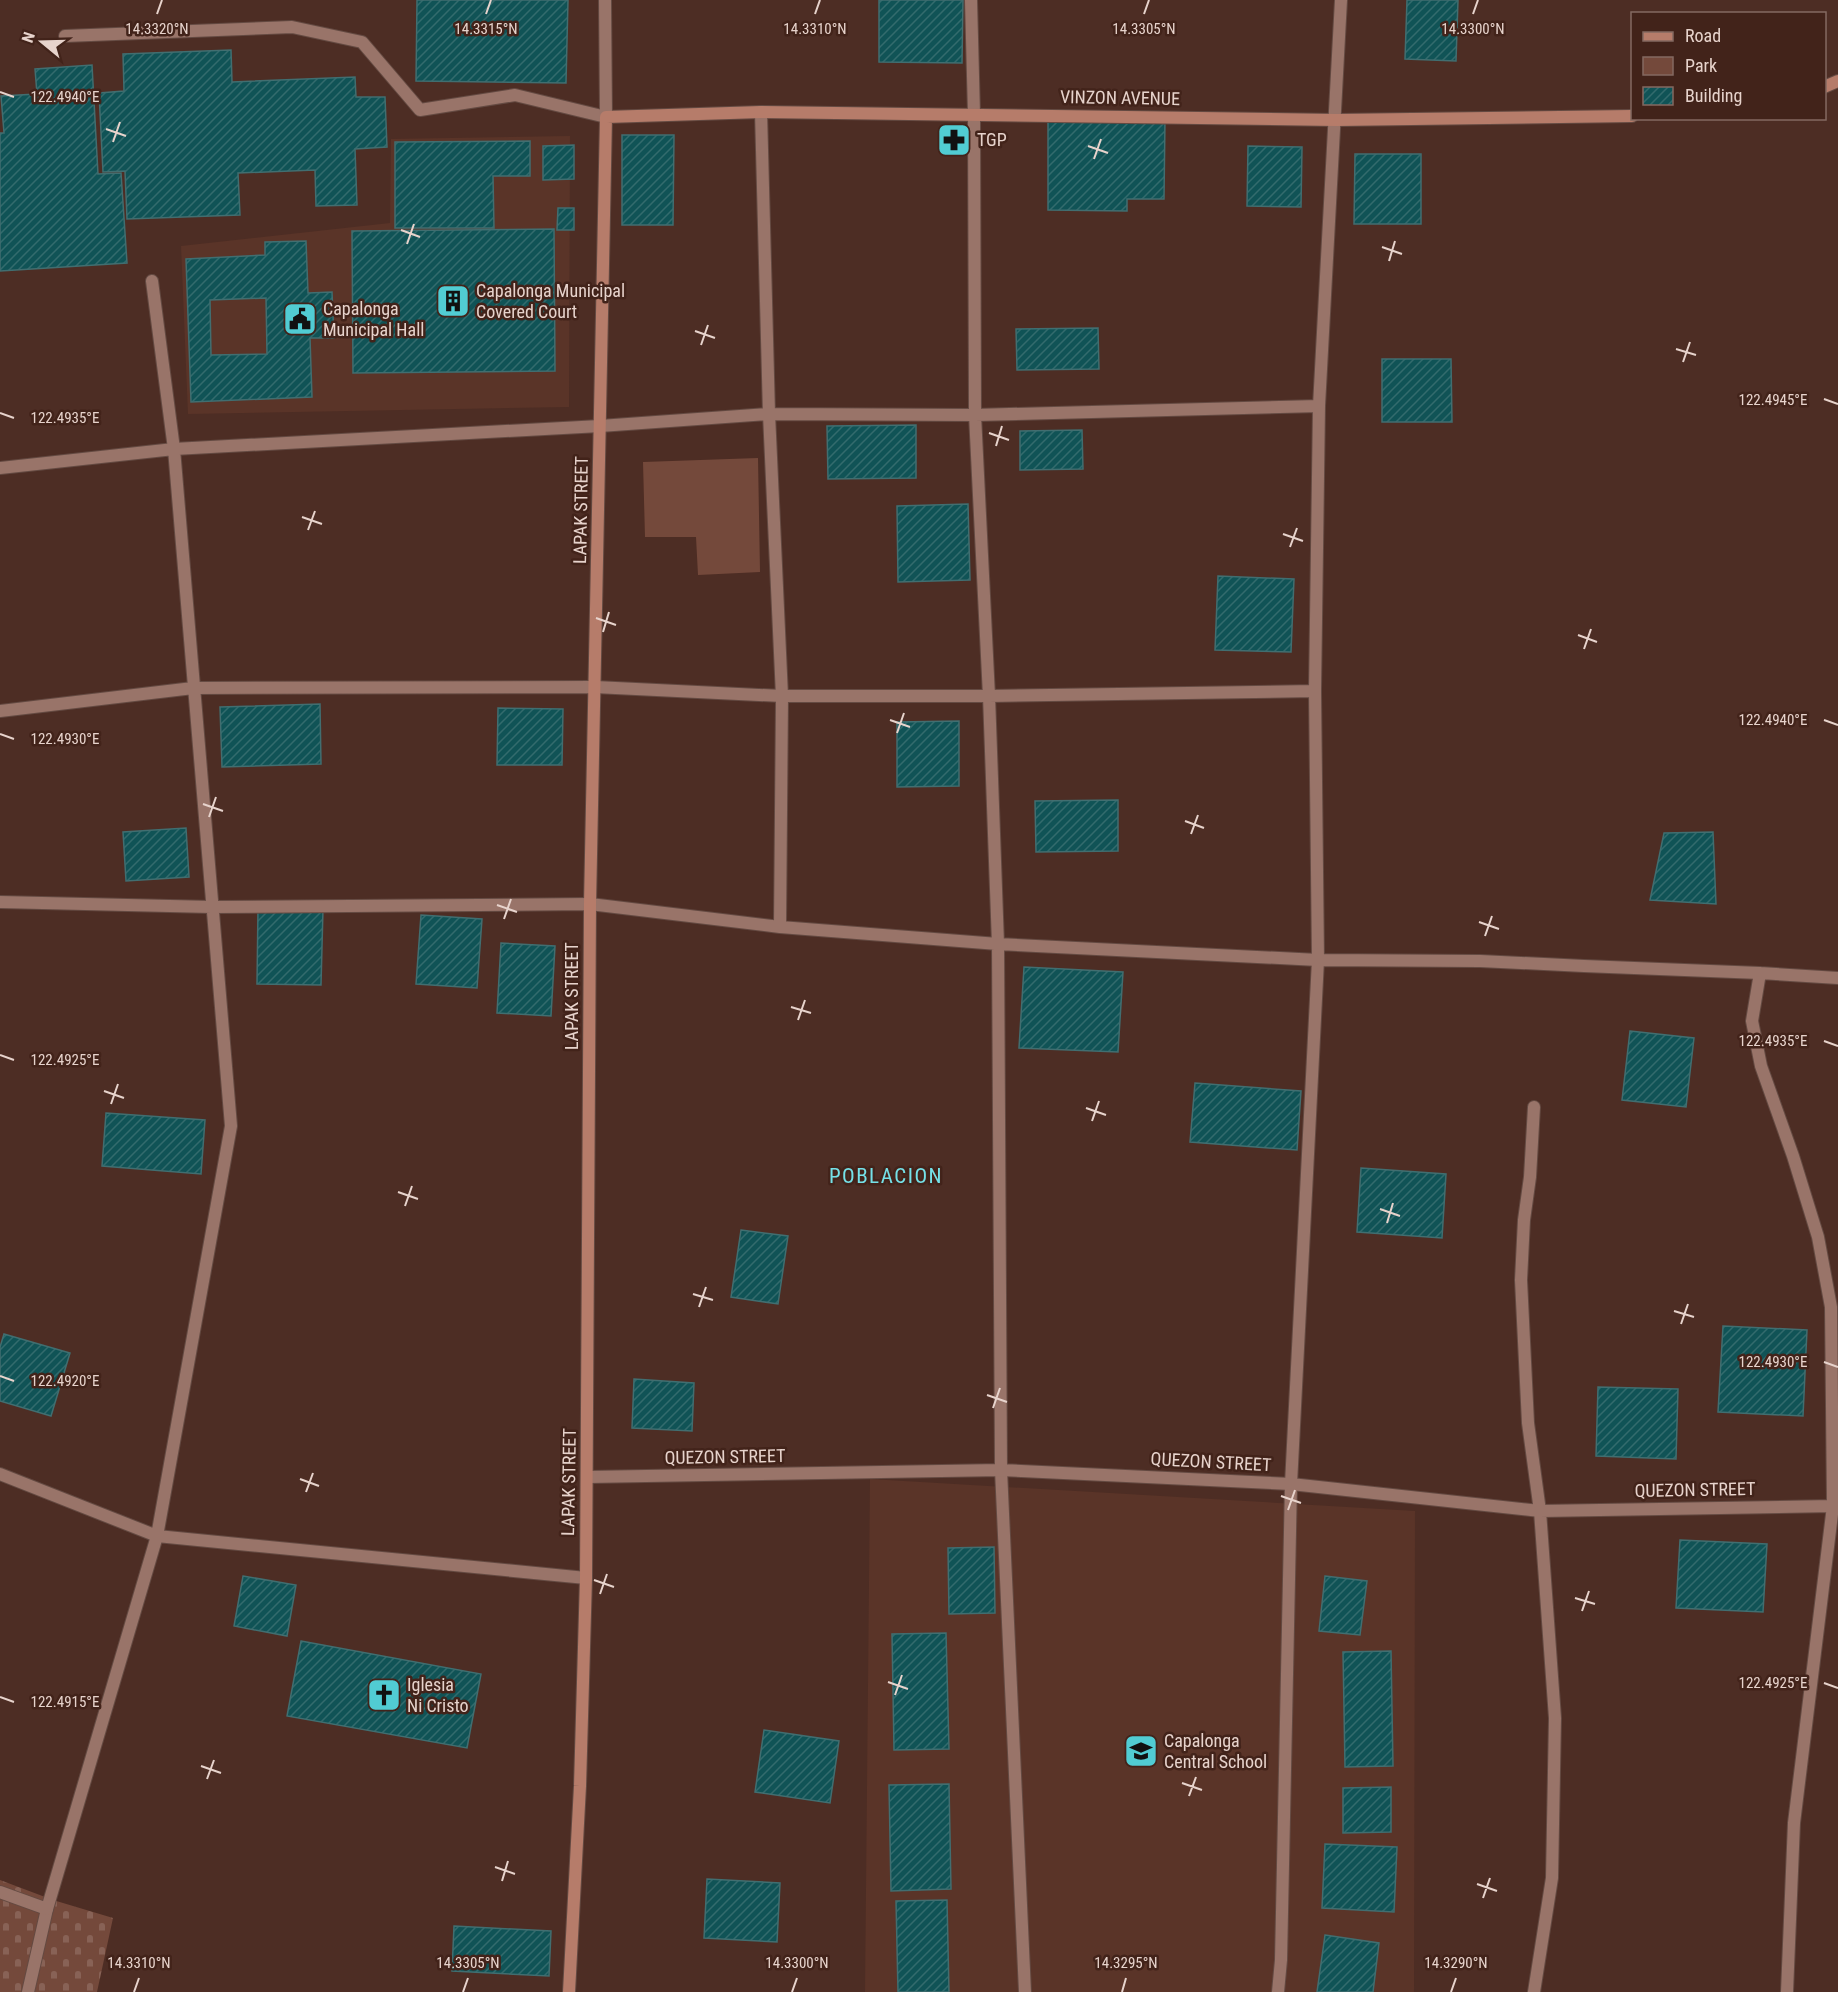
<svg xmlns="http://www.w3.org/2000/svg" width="1838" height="1992" viewBox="0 0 1838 1992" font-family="'Roboto Condensed',sans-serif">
<defs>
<pattern id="cemetery-stones" width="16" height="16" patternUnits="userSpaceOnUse" patternTransform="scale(1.5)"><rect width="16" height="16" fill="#74493b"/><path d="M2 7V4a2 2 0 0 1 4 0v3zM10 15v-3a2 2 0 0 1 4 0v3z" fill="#886256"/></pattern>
<pattern id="building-hatch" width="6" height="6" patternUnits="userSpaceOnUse" patternTransform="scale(1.5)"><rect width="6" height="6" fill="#105356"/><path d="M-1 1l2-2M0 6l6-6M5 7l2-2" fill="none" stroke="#336b6d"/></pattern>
</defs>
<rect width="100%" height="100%" fill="#4d2d24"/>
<path fill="#5a3428" d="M570,136L569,407L188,414L181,246L390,223L391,139Z
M870,1479L1415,1511L1414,1992H865Z"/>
<path fill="url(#cemetery-stones)" d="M0,1880L53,1900L113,1918L97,1992H0Z"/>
<path fill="#74493b" d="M758,458L760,572L698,575L696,537H645L643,462Z"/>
<path fill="url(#building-hatch)" stroke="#416e70" stroke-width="1.5" fill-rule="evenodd" d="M417,0H568L566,83L416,81Z
M879,0H963L962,63L879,62Z
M1407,0H1458L1456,61L1405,59Z
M231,50L232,82L355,77L356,97H385L387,147L355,149L357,205L316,206L315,170L238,173L240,215L127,219L125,171L103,172L99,93L124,91L123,54Z
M92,65L98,174L121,173L127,263L0,271V133H4L1,96L37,94L35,69Z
M1048,119H1165L1164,199H1127V211L1048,210Z
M622,135H674L673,225H622Z
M530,141V176H493L494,228H395V142Z
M574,145V179L543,180V146Z
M1248,146L1302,147L1301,207L1247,206Z
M1355,154H1421V224H1354Z
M558,208H574V230H557Z
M554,229L555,371L353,373L352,231Z
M306,241L308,293L332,292L334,338H310L312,397L191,402L186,259L265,255V242ZM266,298L267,354L211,355L210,300Z
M1098,328L1099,369L1017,370L1016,329Z
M1382,359H1451L1452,422H1382Z
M916,425V478L828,479L827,426Z
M1082,430L1083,469L1020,470V431Z
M968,504L970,580L898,582L897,506Z
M1218,576L1294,579L1291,652L1215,650Z
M320,704L321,764L222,767L220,707Z
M498,708L563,709L562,765H497Z
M959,721V786L897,787V722Z
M1118,800V851L1036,852L1035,801Z
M186,828L189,877L126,881L123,832Z
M1713,832L1716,904L1650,900L1664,833Z
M258,908L323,909L321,985L257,984Z
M421,915L482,919L477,988L416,984Z
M501,943L555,946L551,1016L497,1013Z
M1024,967L1123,972L1118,1052L1019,1048Z
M1630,1031L1694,1038L1686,1107L1622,1100Z
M1195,1083L1301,1091L1297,1150L1190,1142Z
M106,1113L205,1120L201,1174L102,1166Z
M1361,1168L1446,1174L1442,1238L1357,1232Z
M741,1230L788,1236L778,1304L731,1297Z
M1723,1326L1807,1330L1803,1416L1718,1412Z
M4,1334L70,1353L51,1416L0,1401V1347Z
M634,1379L694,1383L692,1431L632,1428Z
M1598,1387L1678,1389L1676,1459L1596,1456Z
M1680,1540L1767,1544L1763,1612L1676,1608Z
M994,1547L995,1613L949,1614L948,1548Z
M243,1576L296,1585L287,1636L234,1626Z
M1325,1576L1367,1581L1360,1635L1319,1631Z
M946,1633L949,1749L894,1750L892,1634Z
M301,1641L481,1674L467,1748L287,1716Z
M1391,1651L1393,1766L1345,1767L1343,1652Z
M764,1730L839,1741L830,1803L755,1792Z
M949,1784L951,1889L891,1891L889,1785Z
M1391,1787V1832L1343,1833V1788Z
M1325,1844L1397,1847L1394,1912L1322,1908Z
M707,1879L780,1883L777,1942L704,1938Z
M947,1900L949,1992H898L896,1901Z
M454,1926L551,1931L549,1976L452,1971Z
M1325,1935L1379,1943L1373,1992H1317Z"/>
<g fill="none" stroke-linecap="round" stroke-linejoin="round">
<defs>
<path id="service" d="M65,36L292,27L362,42L420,110L515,95L606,117
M1001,1470L1025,1992
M28,1992L47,1909
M1278,1992L1281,1960L1291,1484"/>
<path id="minor" d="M971,0L974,114L975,415L989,696L998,944L1001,1470
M761,112L769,414L782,696L780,927
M0,468L174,449L600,426L769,414L975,415L1319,406
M0,711L193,688L595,687L782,696H989L1315,691
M0,902L212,907L590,904L780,927L998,944L1318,960L1480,961L1584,966L1760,973L1838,978
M1760,973L1752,1021L1761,1066L1793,1156L1818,1237L1831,1307L1833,1506L1794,1823L1787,1992
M1534,1107L1530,1177L1524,1220L1521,1280L1528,1423L1540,1511L1555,1718L1552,1878L1534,1992
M0,1474L157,1536L586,1578
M587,1477L1001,1470L1291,1484L1540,1511L1833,1506
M1291,1484L1318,960L1315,691L1319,406L1341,0
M0,1892L47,1909L157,1536L231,1126L174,449L152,281"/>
<path id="tertiary" d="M605,0L606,117"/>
<path id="secondary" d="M1824,87L1838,81
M569,1992L580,1786L586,1578L590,904L606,117L761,112L1336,120L1632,116"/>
</defs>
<use href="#service" stroke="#644a42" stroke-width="14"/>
<use href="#minor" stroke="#644a42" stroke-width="14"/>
<use href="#tertiary" stroke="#644a42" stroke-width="14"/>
<use href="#secondary" stroke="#644a42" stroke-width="14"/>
<use href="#service" stroke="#997469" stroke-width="12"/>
<use href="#minor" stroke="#997469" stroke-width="12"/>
<use href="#tertiary" stroke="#997469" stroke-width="12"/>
<use href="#secondary" stroke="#b67c6a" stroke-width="12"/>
</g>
<path fill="none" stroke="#e7d3cc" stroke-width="2" d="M157,14L162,0M486,14L491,0M815,14L820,0M1144,14L1149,0M1473,14L1478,0M0,92L14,97M106,129L126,136M113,142L120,122M1088,146L1108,153M1094,159L1101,139M401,230L420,237M407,244L414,224M1382,247L1402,254M1389,261L1395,241M695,331L715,338M701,345L708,325M1676,349L1696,355M1683,362L1690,342M1824,399L1838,404M0,413L14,418M989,433L1009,440M996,446L1002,426M302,517L322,524M308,530L315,511M1283,534L1303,541M1290,547L1297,528M596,618L616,625M603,632L609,612M1578,635L1597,642M1584,649L1591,629M890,720L910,727M1824,720L1838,725M897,733L904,713M0,734L14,739M203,804L223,811M209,817L216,797M1185,821L1204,828M1191,834L1198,815M497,905L517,912M504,919L511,899M1479,922L1499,929M1485,936L1492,916M791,1007L811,1013M798,1020L805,1000M1824,1041L1838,1046M0,1055L14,1060M104,1091L124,1098M111,1104L118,1084M1086,1108L1106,1115M1092,1121L1099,1101M398,1192L418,1199M405,1206L412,1186M1380,1209L1400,1216M1387,1223L1393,1203M693,1294L713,1300M699,1307L706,1287M1674,1311L1694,1317M1681,1324L1688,1304M1824,1362L1838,1367M0,1376L14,1381M987,1395L1007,1402M993,1408L1000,1388M300,1479L319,1486M306,1492L313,1473M1281,1496L1301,1503M1288,1510L1295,1490M594,1580L614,1587M600,1594L607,1574M1575,1598L1595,1604M1582,1611L1589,1591M888,1682L908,1689M1824,1683L1838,1688M895,1695L902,1675M0,1697L14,1702M201,1766L221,1773M207,1779L214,1760M1182,1783L1202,1790M1189,1796L1196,1777M495,1867L515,1874M502,1881L508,1861M1477,1884L1497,1891M1483,1898L1490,1878M134,1992L139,1978M463,1992L468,1978M792,1992L797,1978M1122,1992L1126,1978M1451,1992L1456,1978"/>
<defs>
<symbol id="pharmacy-square" viewBox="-11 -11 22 22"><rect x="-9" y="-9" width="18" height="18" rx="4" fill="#51ccd3" stroke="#42231a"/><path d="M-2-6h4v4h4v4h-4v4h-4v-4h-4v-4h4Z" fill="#111"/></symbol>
<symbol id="building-square" viewBox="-11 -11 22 22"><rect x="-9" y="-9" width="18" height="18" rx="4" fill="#51ccd3" stroke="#42231a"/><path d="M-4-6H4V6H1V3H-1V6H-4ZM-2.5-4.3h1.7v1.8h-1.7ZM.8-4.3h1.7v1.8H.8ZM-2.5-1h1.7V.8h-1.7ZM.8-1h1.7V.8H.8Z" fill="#111"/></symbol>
<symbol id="civic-square" viewBox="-11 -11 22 22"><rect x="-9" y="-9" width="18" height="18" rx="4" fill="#51ccd3" stroke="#42231a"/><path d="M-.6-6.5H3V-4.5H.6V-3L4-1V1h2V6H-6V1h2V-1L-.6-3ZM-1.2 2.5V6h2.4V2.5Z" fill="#111"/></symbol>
<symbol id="church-square" viewBox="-11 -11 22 22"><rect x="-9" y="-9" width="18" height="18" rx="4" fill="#51ccd3" stroke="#42231a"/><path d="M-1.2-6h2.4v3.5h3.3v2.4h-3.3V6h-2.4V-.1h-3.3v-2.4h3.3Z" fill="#111"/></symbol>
<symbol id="school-square" viewBox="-11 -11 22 22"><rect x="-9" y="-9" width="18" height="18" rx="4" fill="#51ccd3" stroke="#42231a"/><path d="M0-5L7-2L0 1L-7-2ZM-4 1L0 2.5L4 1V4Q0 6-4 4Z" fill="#111"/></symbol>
</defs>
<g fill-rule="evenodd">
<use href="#pharmacy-square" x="935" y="121" width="38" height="38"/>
<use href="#building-square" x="434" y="282" width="38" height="38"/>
<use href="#civic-square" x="281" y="300" width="38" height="38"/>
<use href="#church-square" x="365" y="1676" width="38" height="38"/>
<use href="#school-square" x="1122" y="1732" width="38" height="38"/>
</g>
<g text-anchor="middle" stroke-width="5" stroke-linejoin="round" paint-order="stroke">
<g font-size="18" fill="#e7d3cc" stroke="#42231a">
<text transform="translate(1120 98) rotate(1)" y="6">VINZON AVENUE</text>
<text transform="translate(581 510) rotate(-89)" y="6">LAPAK STREET</text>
<text transform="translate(572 996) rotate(-90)" y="6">LAPAK STREET</text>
<text transform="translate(725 1457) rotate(-1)" y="6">QUEZON STREET</text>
<text transform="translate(1211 1462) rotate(3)" y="6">QUEZON STREET</text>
<text transform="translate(569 1482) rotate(-89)" y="6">LAPAK STREET</text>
<text transform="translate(1695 1490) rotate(-1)" y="6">QUEZON STREET</text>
</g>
<g font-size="18" fill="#e7d3cc" stroke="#42231a" text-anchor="start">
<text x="977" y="146">TGP</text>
<text x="476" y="297">Capalonga Municipal<tspan x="476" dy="21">Covered Court</tspan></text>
<text x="323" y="315">Capalonga<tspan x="323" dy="21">Municipal Hall</tspan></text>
<text x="407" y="1691">Iglesia<tspan x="407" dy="21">Ni Cristo</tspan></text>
<text x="1164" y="1747">Capalonga<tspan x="1164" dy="21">Central School</tspan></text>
</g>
<g font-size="21" letter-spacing="1.5" fill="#75e1e8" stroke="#42231a">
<text x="886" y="1183">POBLACION</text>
</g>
</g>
<g font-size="15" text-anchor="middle" fill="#e7d3cc" stroke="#42231a" stroke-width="5" stroke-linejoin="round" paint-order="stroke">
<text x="157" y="34">14.3320°N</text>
<text x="486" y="34">14.3315°N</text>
<text x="815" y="34">14.3310°N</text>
<text x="1144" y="34">14.3305°N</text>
<text x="1473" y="34">14.3300°N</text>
<text x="65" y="102">122.4940°E</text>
<text x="1773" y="405">122.4945°E</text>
<text x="65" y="423">122.4935°E</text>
<text x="1773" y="725">122.4940°E</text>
<text x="65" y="744">122.4930°E</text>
<text x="1773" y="1046">122.4935°E</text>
<text x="65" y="1065">122.4925°E</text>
<text x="1773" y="1367">122.4930°E</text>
<text x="65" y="1386">122.4920°E</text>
<text x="1773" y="1688">122.4925°E</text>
<text x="65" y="1707">122.4915°E</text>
<text x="139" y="1968">14.3310°N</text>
<text x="468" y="1968">14.3305°N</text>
<text x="797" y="1968">14.3300°N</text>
<text x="1126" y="1968">14.3295°N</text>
<text x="1456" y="1968">14.3290°N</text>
</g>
<rect x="1631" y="12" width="195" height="108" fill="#42231a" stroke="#846961" stroke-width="1.5"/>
<rect x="1643" y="32" width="30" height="9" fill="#b67c6a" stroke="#846961" stroke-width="1.5"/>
<text x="1685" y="42" font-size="18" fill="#e7d3cc">Road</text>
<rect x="1643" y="57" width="30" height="18" fill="#74493b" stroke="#846961" stroke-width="1.5"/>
<text x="1685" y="72" font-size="18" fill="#e7d3cc">Park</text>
<rect x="1643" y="87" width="30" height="18" fill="url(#building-hatch)" stroke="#846961" stroke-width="1.5"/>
<text x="1685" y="102" font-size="18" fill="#e7d3cc">Building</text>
<g transform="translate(42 42) rotate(289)" stroke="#42231a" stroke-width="4.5" paint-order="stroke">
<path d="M0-4.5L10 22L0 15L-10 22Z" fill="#e7d3cc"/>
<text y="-9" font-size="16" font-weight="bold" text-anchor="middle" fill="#e7d3cc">N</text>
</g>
</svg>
